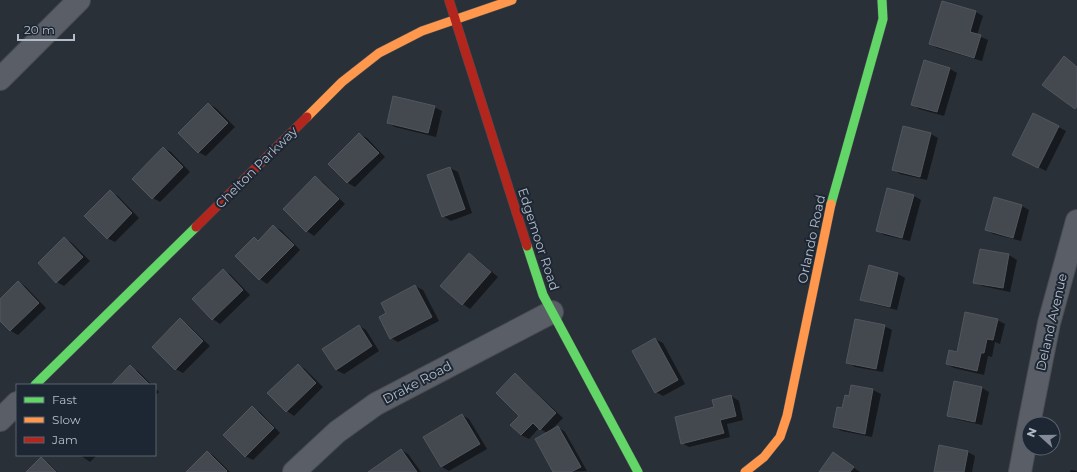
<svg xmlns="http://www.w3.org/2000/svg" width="1077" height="472" viewBox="0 0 1077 472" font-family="Montserrat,sans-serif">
<rect width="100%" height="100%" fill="#2a3038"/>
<path fill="#0007" d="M943,2L976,12L983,16L977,35L988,40L982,61L937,48L930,44Z
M950,69L957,73L944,116L919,109L912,104Z
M208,104L216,108L235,127L206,156L198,152Z
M434,107L442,111L436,137L395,127L388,123Z
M1034,114L1066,131L1046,171L1021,158Z
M359,134L367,138L385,157L355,187L348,183L329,164Z
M931,134L938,138L927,180L900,174L893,169Z
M163,148L171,152L190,172L160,202L153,198Z
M450,168L458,172L472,213L451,221L443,216L429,176Z
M316,178L323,182L345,204L314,236L307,231L285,209Z
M110,192L118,196L139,218L115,242L107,238Z
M914,196L921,200L910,241L884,235L877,230Z
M994,198L1022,206L1029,210L1021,241L993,234L986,229Z
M273,226L281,230L300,250L267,284L260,279L236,256L254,238L259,241Z
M64,238L72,243L90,261L64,286L57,282L39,263Z
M981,250L1009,255L1017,260L1010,292L982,286L974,282Z
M470,255L477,259L498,277L470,309L463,304L442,286Z
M870,267L898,274L905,278L897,310L869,303L862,299Z
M223,270L231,275L250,295L220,324L213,319L194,299Z
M19,282L26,287L46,308L18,335L11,331L0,320V301Z
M415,286L423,290L439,321L398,342L391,338Z
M180,320L187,324L210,346L183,373L176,369Z
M997,320L1005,324L1000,344L995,342L992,357L988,356L984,375L954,368L947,364L958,353Z
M359,326L366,330L379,351L344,374L336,370Z
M884,326L892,330L883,372L855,367L847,362Z
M655,339L663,343L685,384L663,396L656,392Z
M298,365L305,369L323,387L294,416L287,411Z
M130,367L138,371L152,385H113Z
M515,375L522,379L563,418L550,431L558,427L565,432L587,471L555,472L547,433L539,428L529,439L521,435V416Z
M852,386L873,390L881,394L872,437L842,431L834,427L849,397Z
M155,388L159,392L155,396Z
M982,388L989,392L982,425L955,419L948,415Z
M731,396L739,401L743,420L727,424L730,437L689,447L682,443L715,408Z
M252,408L260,412L280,433L253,460L245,456Z
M462,415L469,419L487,449L449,471L442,467L424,437Z
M401,450L408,454L421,472H369Z
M207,452L214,456L230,472H188Z
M968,452L975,456L972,472H935Z
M80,455H97L90,462Z
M840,458L860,472H820Z
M41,459L48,463L57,472H28Z
M1071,470L1077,471V472H1070Z"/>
<path fill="#444950" stroke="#52575f" d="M942,1L976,11L970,32L981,35L974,58L929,44Z
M1064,56L1077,67V106L1075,109L1042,85Z
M924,60L950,68L937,112L911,105Z
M393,96L435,106L428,133L387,123Z
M208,103L228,123L198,153L178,133Z
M1033,113L1059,126L1038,168L1012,155Z
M903,126L931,133L920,177L892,170Z
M359,133L379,153L347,183L328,164Z
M163,147L183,167L152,199L132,179Z
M450,167L465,209L442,217L427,175Z
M315,176L339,199L306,232L283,209Z
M887,188L914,195L902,238L876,231Z
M110,190L132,213L107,239L84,216Z
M994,197L1022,205L1013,238L985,230Z
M273,225L294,245L259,280L235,256L254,237L258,241Z
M64,237L83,257L56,283L38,263Z
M980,249L1009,254L1003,288L973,283Z
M469,253L491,272L462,305L440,286Z
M869,265L898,273L890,307L860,300Z
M223,269L243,290L212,320L192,299Z
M18,281L39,303L10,331L0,321V299Z
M415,285L432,317L390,339L379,317L386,313L381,303Z
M965,312L998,319L993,340L987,339L984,353H981L977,371L946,364L949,350L957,352Z
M180,318L203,341L175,370L152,347Z
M855,319L885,325L876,369L846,363Z
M359,325L372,346L336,370L322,349Z
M655,338L678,380L655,393L632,351Z
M298,364L316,383L286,412L267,393Z
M130,365L150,385H111Z
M515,373L556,413L540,430L533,423L521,435L510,425L519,416L496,393Z
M954,381L982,387L975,422L947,416Z
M851,385L873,389L865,434L833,427L837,407L842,408L845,395L849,396Z
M731,395L736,416L720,420L724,433L681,444L675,417L714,407L712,400Z
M252,406L274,428L245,457L223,435Z
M462,414L480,444L441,467L423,437Z
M558,426L581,467L571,472H553L535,439Z
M939,445L968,451L964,472H934Z
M401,449L417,472H368Z
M207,451L227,471L226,472H186Z
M833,452L854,467L850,472H819Z
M41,457L56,472H26Z"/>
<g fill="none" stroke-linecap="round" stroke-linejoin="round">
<defs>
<path id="street" d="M0,79L79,0
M0,420L17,403
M1029,424L1049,323L1077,221
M294,472L337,432L376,404L552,312
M1020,472L1029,424"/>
<path id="fast" d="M831,204L883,19L882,0
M527,246L543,295L638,472
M35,385L196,227"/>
<path id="slow" d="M307,117L342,82L379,53L422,31L512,0
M745,472L764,457L780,437L787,416L831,204"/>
<path id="jam" d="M449,0L527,246
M196,227L307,117"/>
</defs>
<use href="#street" stroke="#484c53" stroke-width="24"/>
<use href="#fast" stroke="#484c53" stroke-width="10"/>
<use href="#slow" stroke="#484c53" stroke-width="10"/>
<use href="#jam" stroke="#484c53" stroke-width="10"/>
<use href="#street" stroke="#5a5e66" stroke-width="22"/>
<use href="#fast" stroke="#63d668" stroke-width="9"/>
<use href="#slow" stroke="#ff974d" stroke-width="9"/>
<use href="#jam" stroke="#b3261e" stroke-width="9"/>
</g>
<g text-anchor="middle" stroke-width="4" stroke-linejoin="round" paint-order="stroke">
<g font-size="13" fill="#b4bcc9" stroke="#1d2633">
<text transform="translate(256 167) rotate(-45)" y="5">Chelton Parkway</text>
<text transform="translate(539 239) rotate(72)" y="5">Edgemoor Road</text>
<text transform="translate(811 239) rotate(-78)" y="5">Orlando Road</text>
<text transform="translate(1051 322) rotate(-77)" y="5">Deland Avenue</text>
<text transform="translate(417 382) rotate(-28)" y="5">Drake Road</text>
</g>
</g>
<rect x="16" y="384" width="140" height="72" fill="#1d2633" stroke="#59626f"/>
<rect x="24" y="397" width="20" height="6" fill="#63d668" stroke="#59626f"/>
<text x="52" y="404" font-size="12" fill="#b4bcc9">Fast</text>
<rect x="24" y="417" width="20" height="6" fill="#ff974d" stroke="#59626f"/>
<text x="52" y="424" font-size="12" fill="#b4bcc9">Slow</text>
<rect x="24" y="437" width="20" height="6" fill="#b3261e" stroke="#59626f"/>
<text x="52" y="444" font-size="12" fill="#b4bcc9">Jam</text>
<g transform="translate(1041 436) rotate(291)"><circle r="19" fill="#1d2633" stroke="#59626f"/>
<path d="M0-3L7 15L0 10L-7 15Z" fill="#848b96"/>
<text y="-6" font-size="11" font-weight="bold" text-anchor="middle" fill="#b4bcc9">N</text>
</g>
<path d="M18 34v6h56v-6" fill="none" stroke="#b4bcc9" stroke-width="2"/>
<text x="24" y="34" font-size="12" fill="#b4bcc9" stroke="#1d2633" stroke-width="3" paint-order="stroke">20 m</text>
</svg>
